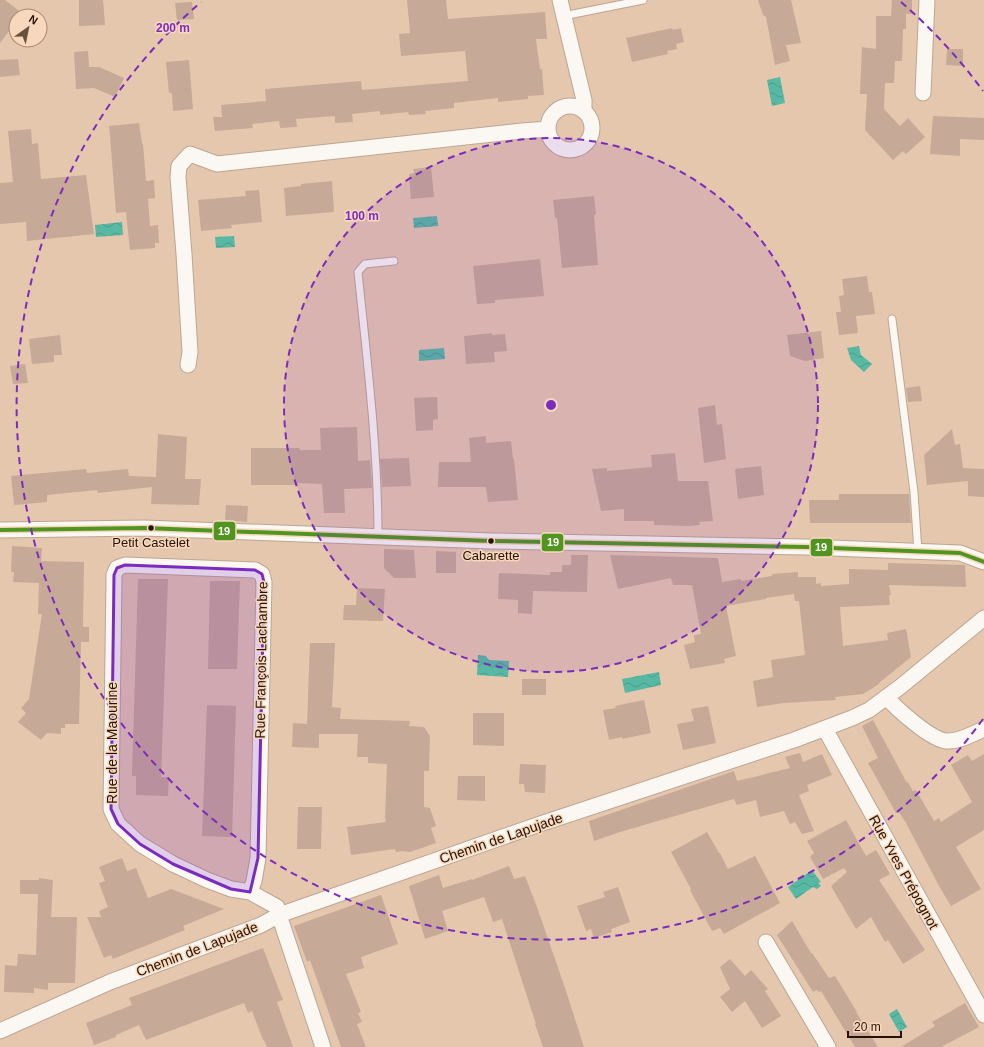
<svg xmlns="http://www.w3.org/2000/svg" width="984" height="1047" viewBox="0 0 984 1047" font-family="Helvetica,sans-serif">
<defs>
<pattern id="water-waves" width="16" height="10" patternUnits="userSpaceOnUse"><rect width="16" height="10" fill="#57b8a4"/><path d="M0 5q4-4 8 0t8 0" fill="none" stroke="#4c9d8c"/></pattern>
</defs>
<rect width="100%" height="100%" fill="#e5c7ae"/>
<path fill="url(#water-waves)" d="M780,77L785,103L772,106L767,80Z
M437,216L438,226L414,228L413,218Z
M122,222L123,235L96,237L95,225Z
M234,236L235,247L216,248L215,237Z
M859,346L861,355L872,364L864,372L851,360L847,348Z
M444,348L445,359L419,361V350Z
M478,655L486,656L489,660L509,661L508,677L477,675Z
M659,672L661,685L625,693L622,679Z
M812,870L821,882L818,883L821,886L817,889L813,887L796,899L788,887Z
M897,1009L907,1027L899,1032L889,1014Z"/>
<path fill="#c7a997" d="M0,0H5L23,14L21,16H16V22L0,43Z
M79,0H103L105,25L79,26Z
M407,0H446L448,19L545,12L547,39H536L540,69H542L544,95L528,96V99L507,101L498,102V98L454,103V108L425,111L426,114L409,115L408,112L380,115V111L352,114L353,122L335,123V116L296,119L297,127L280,128L279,121L252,124L253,128L215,131L213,117H222L221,105L266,101L265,89L361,81L362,90L468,81L465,51L401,56L399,34L410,33Z
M758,0H791L801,43L786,45L790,61L775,65L766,17L763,15Z
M892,0H912V14H906V29H903L902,61H895L894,83H885L884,109L900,126L908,118L925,137L906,154L903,151L893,160L865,130L867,94H860L862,47L876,49V16H891Z
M192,2L194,19L177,20L175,3Z
M672,28L673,30L681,28L684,42L676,44L677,49L667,51L668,54L632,62L626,38Z
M947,49H963V66L946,65Z
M88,51L89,67H99L124,78L115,97L94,88L76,89L74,52Z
M18,59L20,75L0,77V60Z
M189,60L193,109L173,111L172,93H169L166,62Z
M933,116L984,118V140L960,139V156L930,154Z
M139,123L142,144H143L146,181L154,180L155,198L148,199L150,226L158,225L159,243H155V248L130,250L126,212L116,213L111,149L109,126Z
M31,129L32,144L38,143L41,179L86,175L94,234L27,241L26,222L0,224V183L13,182L8,131Z
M431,167L434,197L411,199L409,174L414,173L413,169Z
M332,181L334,212L286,216L284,188L301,186V184Z
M259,190L262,222L231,225L232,228L201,231L198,200L246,196L245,191Z
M594,196L596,214L594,215L598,265L562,268L557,218H555L553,200Z
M540,259L544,296L495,300V303L477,304L473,266Z
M867,276L869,292H872L875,314L856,316L858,333L839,335L836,312H841L839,296L844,295L842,279Z
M821,331L824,358L805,361L790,356L787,335Z
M492,333V335L505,334L507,351L494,352L495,362L466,364L464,336Z
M60,335L62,355H54V362L32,364L29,339Z
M25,364L28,383L13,384L10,366Z
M920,386L922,401L908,402L906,388Z
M437,397L438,419L433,420V430L416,431L414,398Z
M715,405L717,425L722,424L726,459L704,463L698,408Z
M357,427L358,461L370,460L372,488L344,489L345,513H324L322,484L298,483V485H251V448H299L300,450H321L320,428Z
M952,429L955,445L960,444L963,468L984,469V497L968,496V481L927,485L924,455Z
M158,434L187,437L185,479H201L199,505L151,504L152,487L98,493L97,490L47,495V502L14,505L11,476L86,469L87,473L128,469L129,476L156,477Z
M486,436V443L511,441L513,459H514L518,500L488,502L486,487H438L439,462H471L469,438Z
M675,453L678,481H708L713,521L699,522L700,525L689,526L654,525V521H624V509L601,511L592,469L607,468V471L652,467L651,455Z
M409,458L411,486L382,487L380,459Z
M761,466L764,495L738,499L735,469Z
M839,494H909L911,523H810L809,500H839Z
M226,505L248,506L247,522L225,520Z
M12,546L42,548L41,561L84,562L83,627H89V642H81L79,724H65V728H61V734L47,733L41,740L18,722L26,713L21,708L29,699L42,614H38L39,583L13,582L14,572H11Z
M384,549L414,550L416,578H394L384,568Z
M436,551L456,552V573H436Z
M571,555H588L587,592L533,591L532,614L518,613V600L498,599L499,573L550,575V572H562V565H571Z
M610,555L718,558L722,582L741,579V581L772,576V574L798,572V577H816V584L821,583V586L849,584V569L888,570V563L965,565L966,587L889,585L891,595H889L890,605L840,607L843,646L888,640L887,633L906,629L911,657L879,683V684L863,694L835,697L836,700L784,703L757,707L753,681L773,677L771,660L805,655L799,601H795L794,594L766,598V599L726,606L736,656L724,659L725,663L690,669L684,645L695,642L694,635L701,634L692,585H673L671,578L618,589Z
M138,579H168L161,777H169L168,796L136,795V776H132Z
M210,581H240L237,669H208Z
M357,588L385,589L383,621L343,620L344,605H356Z
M310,643H335L332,707L341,708L340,719L410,721L409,726L424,727L430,736L429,771H424V807L430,808L436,826L431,828L436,843L410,852L402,851L396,852L395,849L351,855L347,827L386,822L385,818L387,764L368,763V757H357L358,734H319V748L292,747L293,723L307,724Z
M522,679H546V695H522Z
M644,700L651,733L622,739V737L609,740L603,710L616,708L615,706Z
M207,705L236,706L232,837L202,836Z
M708,706L716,743L683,750L677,724L694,721L691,709Z
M473,713H504V746L473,745Z
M873,720L907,783L908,782L913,791L916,790L934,821L939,818L941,822L972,802L951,765L968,755L972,761L984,754V830L956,847L981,889L951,906L939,886L906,823L899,812L896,813L868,763L878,758L862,726Z
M800,753L803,762L822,754L832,775L807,785L809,791L799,795L814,831L802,834L795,822L790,824L784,811L760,817L756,800L737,805L734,799L620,832L594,841L589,821L734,771L737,781L790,768L785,757Z
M520,764L546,765L545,793L525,792L524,784H519Z
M458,776H485V801L457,800Z
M298,807H322L321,849H297Z
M846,820L866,856L876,850L890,874L879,880L925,950L903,964L888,940L885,942L871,917L856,929L831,886L847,872L844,868L823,879L810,857L814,853L807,841Z
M707,832L719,853H720L728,869L755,856L780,903L724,934L720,928L712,931L690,890L691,889L671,852Z
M122,858L127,871L136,868L148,898L171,889L224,909L183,926L185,930L140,948L113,959L111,955L104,958L87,917H101L99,911L108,907L99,883L105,881L99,867Z
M509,866L514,879L525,876L537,907L565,988L584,1047H543L535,1024H536L502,919L493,922L484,897L442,911L448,931L425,939L409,886L439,875L443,888L472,879V880Z
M39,878L53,880L51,917H77L75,983H48V990L34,988V993L4,992L5,965L17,966L18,954L36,955L38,894H20V880H39Z
M618,887L630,922L611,929L612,932L594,938L591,929L586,931L577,906L605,897L603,892Z
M381,895L398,944L361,957L364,968L346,974L361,1012L358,1013L362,1022L357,1024L366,1047H341L310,960L307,962L294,926Z
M792,921L811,953H812L829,978L835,976L857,1012H856L878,1047H855L821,991L819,992L817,990L813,992L777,935Z
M263,948L283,1000L277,1002L293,1047H267L264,1040H263L252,1011L248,1013L244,1003L146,1040L139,1025L116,1035V1037L94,1045L86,1023L132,1005L129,998Z
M730,959L745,976L751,970L768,989L765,991L781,1016L762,1028L745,1001L732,1012L720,997L730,989L720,967Z
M965,1003L979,1027L941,1047H901L935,1026L932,1022Z"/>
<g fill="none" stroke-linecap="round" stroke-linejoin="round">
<defs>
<path id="service" d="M563,16L643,0
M892,319L914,492L918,552
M378,537C378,448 367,360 358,272L365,264L394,261"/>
<path id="minor" d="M560,0L584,100V111
M923,93L927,0
M548 128a22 22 0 1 1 44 0a22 22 0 1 1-44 0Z
M188,365L190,352L184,254L178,177L179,166L190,154L217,164L522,131L548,129
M0,530L144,528L491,541L806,547L960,553L984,562
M886,697C897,709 930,739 946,741C959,742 972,734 984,729
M825,729L984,1015
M250,892L254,881L258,858L264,582L262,574L255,570L125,565L117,568L114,575L111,809L118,824L140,844L173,864L207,880L231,889L250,892L277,907L279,915L323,1047
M766,942L828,1047
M0,1031L110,982L261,925L279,915L540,824L794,740L852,718L869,710L900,687L984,618"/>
</defs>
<use href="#service" stroke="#bca692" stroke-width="9"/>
<use href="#minor" stroke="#bca692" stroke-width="17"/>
<use href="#service" stroke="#fbf7f3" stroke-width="7"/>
<use href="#minor" stroke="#fbf7f3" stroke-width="15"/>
<defs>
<path id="bus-1" d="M0,530L144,528L491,541L806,547L960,553L984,562"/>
</defs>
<use href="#bus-1" stroke="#f8d8bd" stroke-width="7"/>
<use href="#bus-1" stroke="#509520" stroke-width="4"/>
</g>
<path fill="#7b2cbf" fill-opacity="0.2" stroke="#7b2cbf" stroke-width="3" stroke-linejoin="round" d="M125,565L255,570L262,574L264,582L258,858L250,892L231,889L173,864L140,844L118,824L111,809L114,575L117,568Z"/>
<circle cx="551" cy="405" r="267" fill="#7b2cbf" fill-opacity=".12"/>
<g fill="none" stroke="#7b2cbf" stroke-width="2" stroke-dasharray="7 5">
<circle cx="551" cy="405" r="267"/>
<path d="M983 719A534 534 0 1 1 201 2M901 2A534 534 0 0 1 983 91"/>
</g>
<g fill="#251202" stroke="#f8d8bd" stroke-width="1.5">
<circle cx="151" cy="528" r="3.5"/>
<circle cx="491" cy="541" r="3.5"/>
</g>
<g text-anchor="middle" stroke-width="3" stroke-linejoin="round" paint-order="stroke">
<g font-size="13" fill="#251202" stroke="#f8d8bd">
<text x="151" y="547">Petit Castelet</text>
<text x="491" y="560">Cabarette</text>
</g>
<g font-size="14" fill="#251202" stroke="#f8d8bd">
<text transform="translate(261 660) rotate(-89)" y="5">Rue François Lachambre</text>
<text transform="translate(112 743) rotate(-90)" y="5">Rue de la Maourine</text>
<text transform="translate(501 838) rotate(-19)" y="5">Chemin de Lapujade</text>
<text transform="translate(904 872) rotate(61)" y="5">Rue Yves Prépognot</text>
<text transform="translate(197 949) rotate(-21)" y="5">Chemin de Lapujade</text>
</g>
</g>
<circle cx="551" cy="405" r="6" fill="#7b2cbf" stroke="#f8d8bd" stroke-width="2"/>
<g font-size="12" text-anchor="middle" font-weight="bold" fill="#7b2cbf" stroke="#f8d8bd" stroke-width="3" stroke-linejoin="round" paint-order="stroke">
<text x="173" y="32">200 m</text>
<text x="362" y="220">100 m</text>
</g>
<g stroke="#f8d8bd" stroke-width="1.5">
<rect x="213" y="521" width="23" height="20" rx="4" fill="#509520"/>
<rect x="541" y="533" width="23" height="19" rx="4" fill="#509520"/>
<rect x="810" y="538" width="23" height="19" rx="4" fill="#509520"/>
</g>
<g font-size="11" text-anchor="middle" font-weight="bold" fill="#fff">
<text x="224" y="535">19</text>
<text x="553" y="546">19</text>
<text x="821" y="551">19</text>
</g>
<g transform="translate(28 28) rotate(33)"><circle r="19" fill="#f8d8bd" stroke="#a48972"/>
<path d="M0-3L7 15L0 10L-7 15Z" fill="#68513e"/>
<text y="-6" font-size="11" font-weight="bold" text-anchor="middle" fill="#251202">N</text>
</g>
<path d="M848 1031v6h53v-6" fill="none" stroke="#251202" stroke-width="2"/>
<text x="854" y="1031" font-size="12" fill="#251202" stroke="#f8d8bd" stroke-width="3" paint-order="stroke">20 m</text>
</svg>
